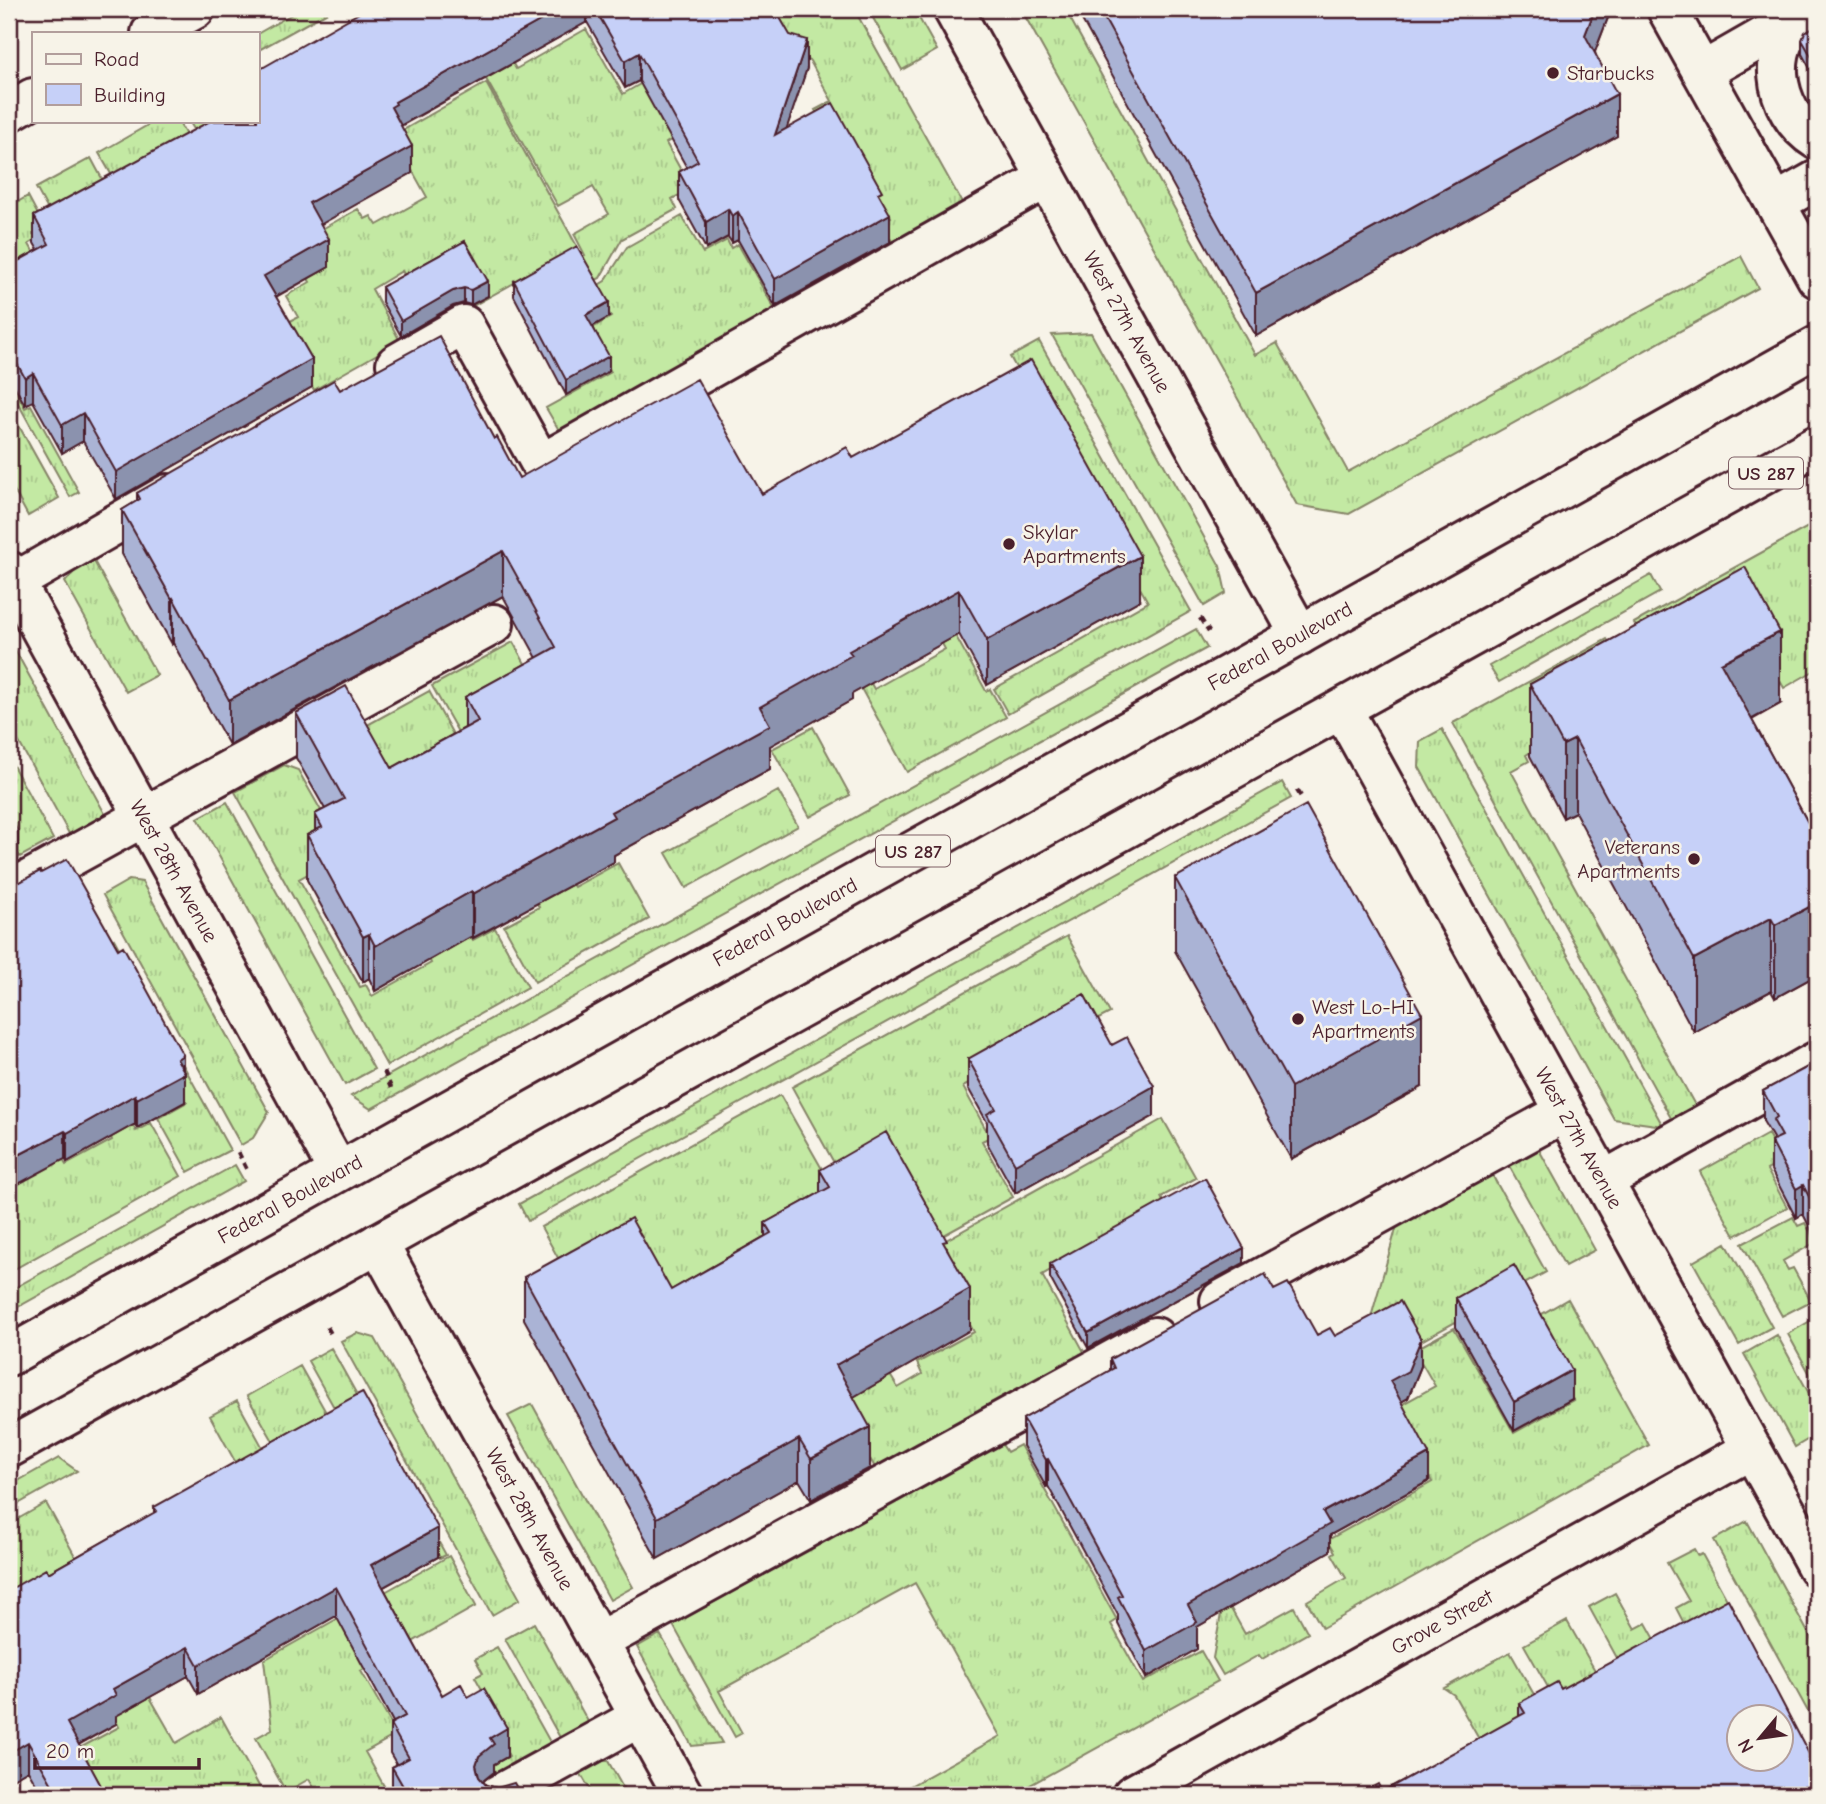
<svg xmlns="http://www.w3.org/2000/svg" width="1826" height="1804" viewBox="0 0 1826 1804" font-family="'Comic Neue',sans-serif">
<defs>
<pattern id="grass-tufts" width="24" height="20" patternUnits="userSpaceOnUse" patternTransform="scale(1.75)"><rect width="24" height="20" fill="#c3e9a3"/><path d="M3 7l-1-3M5 7V3M7 7l1-3M15 17l-1-3M17 17v-4M19 17l1-3" fill="none" stroke="#a9c78c"/></pattern>
</defs>
<rect width="100%" height="100%" fill="#f7f3e8"/>
<filter id="ink" filterUnits="userSpaceOnUse"><feTurbulence type="fractalNoise" baseFrequency=".0143" numOctaves="2"/><feDisplacementMap in="SourceGraphic" scale="14" xChannelSelector="R" yChannelSelector="G"/><feConvolveMatrix kernelMatrix="1 2 1 2 8 2 1 2 1" color-interpolation-filters="sRGB"/></filter>
<g filter="url(#ink)">
<path fill="url(#grass-tufts)" stroke="#868467" stroke-width="2" d="M301,9H333L257,51V34Z
M481,9L516,69L586,29L623,94L661,72L678,135L666,143L688,183L716,175L672,199L677,209L622,239L600,278L592,282L578,259L585,255L574,234L609,214L593,187L558,206L456,26Z
M763,9H854L968,213L898,252L881,222L891,217L869,178L828,133L815,110L832,101L810,61L782,53Z
M868,9H914L937,50L902,70Z
M1021,9H1065L1255,355L1277,343L1348,472L1741,256L1758,288L1349,514L1297,505Z
M486,83L582,255L536,280L532,273L435,327L402,271L372,289L400,341L314,390L279,327L298,317L286,296L310,282L228,134L200,139L189,121H249L313,234L358,209L365,219L371,216L377,225L427,197L393,136Z
M155,121H178L191,144L122,193L99,153Z
M91,158L113,199L58,228L36,188Z
M28,196L45,228L33,234L35,240L29,244L44,271L9,291V207Z
M682,216L703,253L727,240L731,248L738,244L779,317L563,437L546,408L611,372L589,330L611,317L595,287L605,281L627,247Z
M1091,333L1220,566L1226,593L1204,606L1052,335Z
M1039,341L1191,611L1008,714L994,689L1148,602L1010,357Z
M9,378L25,408L31,405L79,492L70,497L9,387Z
M9,408L59,498L28,516L9,481Z
M877,493L986,691L990,689L1006,717L907,772L786,552L795,547L874,689L945,649L863,501Z
M1817,522V595L1814,597L1817,603V669L1784,688L1753,632L1666,680L1634,623Z
M90,554L157,675L126,692L65,582Z
M1651,575L1660,592L1499,682L1489,666Z
M1196,629L1207,648L371,1109L351,1096Z
M9,639L109,821L73,841L9,724Z
M1607,639L1629,677L1579,718L1530,745L1532,751L1526,755L1529,761L1511,771L1696,1107L1672,1120L1453,723Z
M513,642L553,714L462,739L432,686Z
M429,691L470,765L393,808L351,734Z
M813,727L850,795L810,817L772,749Z
M1442,729L1663,1126L1614,1119L1419,767L1420,741Z
M9,758L53,839L20,857L9,836Z
M284,765L298,770L339,842L315,870L299,879L360,987L366,985L372,996L431,963L425,951L466,927L473,940L495,928L528,987L387,1066L235,792Z
M1282,782L1291,798L528,1221L519,1204Z
M778,791L798,826L686,888L666,853Z
M227,802L374,1069L345,1085L198,818Z
M618,863L649,919L535,982L504,926L539,907L531,893L566,874L574,887Z
M129,880L142,882L269,1112L253,1138L241,1145L103,895Z
M1067,936L1110,1013L1091,1023L1088,1018L963,1087L990,1137L982,1141L1013,1197L935,1240L848,1188L792,1087Z
M114,939L230,1150L188,1172L158,1118L187,1102L99,948Z
M780,1095L834,1190L708,1306L573,1285L541,1227Z
M129,1119L136,1131L151,1123L181,1176L9,1272V1190L20,1183L15,1174L57,1150L66,1165L112,1140L108,1130Z
M1163,1119L1196,1178L1161,1197L1165,1206L1042,1275L1088,1359L879,1475L851,1424L844,1394L887,1370L898,1388L922,1374L917,1363L974,1332L949,1286L939,1244Z
M1768,1134L1774,1145L1771,1147L1779,1163L1767,1170L1787,1207L1735,1236L1700,1172Z
M1538,1148L1595,1250L1565,1266L1508,1164Z
M235,1165L244,1181L9,1312V1291Z
M1490,1171L1546,1272L1414,1345L1364,1342L1398,1222Z
M1793,1217L1798,1226L1805,1223L1816,1242L1783,1261L1788,1270L1793,1268L1811,1301L1782,1316L1742,1244Z
M1726,1243L1772,1327L1739,1345L1693,1262Z
M1568,1299L1649,1445L1322,1628L1307,1601L1346,1578L1332,1554L1335,1552L1328,1540L1432,1482L1392,1410L1435,1386L1414,1350L1454,1328L1514,1433L1573,1400L1530,1321Z
M1817,1317V1387L1788,1334Z
M357,1333L375,1338L520,1599L492,1615L341,1341Z
M1777,1335L1817,1408V1434L1795,1447L1744,1354Z
M331,1348L446,1555L440,1558L363,1418L345,1427L308,1361Z
M300,1366L337,1432L284,1460L247,1396Z
M237,1401L273,1466L297,1574L210,1416Z
M532,1404L633,1587L610,1600L508,1416Z
M1001,1443L1007,1452L1020,1445L1117,1620L1111,1624L1143,1682L1201,1651L1218,1681L1012,1795H894L1000,1736L915,1583L719,1691L742,1733L735,1737L673,1625Z
M59,1458L77,1471L9,1509V1486Z
M46,1503L86,1576L9,1613V1524Z
M1747,1521L1817,1649V1728L1714,1540Z
M1694,1549L1698,1556L1702,1554L1737,1618L1693,1641L1676,1608L1689,1601L1667,1563Z
M449,1556L476,1606L361,1671L397,1734L365,1752L389,1795H318L309,1779L286,1792L256,1738L272,1729L264,1660Z
M1221,1591L1245,1634L1294,1607L1308,1633L1262,1659L1259,1655L1223,1675L1213,1658L1221,1614L1212,1597Z
M1615,1593L1635,1629L1646,1623L1665,1657L1628,1678L1589,1607Z
M1567,1621L1601,1681L1558,1705L1524,1645Z
M534,1623L591,1727L563,1743L505,1639Z
M660,1634L722,1743L692,1746L637,1647Z
M497,1647L554,1749L500,1779L492,1766L509,1756L476,1698L484,1693L475,1677L483,1673L475,1659Z
M1510,1652L1545,1714L1484,1748L1454,1695L1444,1688Z
M143,1685L176,1743L221,1717L264,1795H104L78,1749L119,1727L108,1704Z
M591,1761H608L627,1795H593L578,1769Z"/>
<g fill="none" stroke-linecap="round" stroke-linejoin="round">
<defs>
<path id="minor" d="M953,9L1300,635
M1667,9L1817,278
M1812,9C1761,38 1771,112 1817,140
M151,33L195,9
M1702,72L1800,16
M9,112L33,98
M1776,203L1817,180
M396,364L464,325L541,464L1047,178
M9,571L338,1171
M15,582L168,494
M1342,709L1817,1567
M9,891L494,624
M1603,1181L1817,1061
M378,1243L683,1795
M1220,1301L1565,1112
M598,1642L1155,1337
M498,1795L640,1717
M1132,1795L1752,1449"/>
<path id="major" d="M9,1356L1817,346
M9,1448L1817,445"/>
</defs>
<use href="#minor" stroke="#4a1f2b" stroke-width="44"/>
<use href="#major" stroke="#4a1f2b" stroke-width="44"/>
<path stroke="#4a1f2b" stroke-width="4.5" stroke-dasharray="7 5" stroke-linecap="butt" d="M1200,618L1209,632
M1297,790L1302,798
M384,1071L391,1088
M238,1152L247,1170
M327,1327L332,1336"/>
<use href="#minor" stroke="#f7f3e8" stroke-width="38"/>
<use href="#major" stroke="#f7f3e8" stroke-width="38"/>
</g>
<path fill="#aab3d5" stroke="#4a1f2b" stroke-width="2" d="M366,9H775L807,68L786,129L882,200L890,242L775,306L738,240L732,243L728,237L706,249L679,200V172L687,168L639,81L625,88L587,22L401,126L412,173L320,224L329,267L276,297L312,387L116,499L83,441L62,453L33,401L25,405L9,376V266L38,250L34,243V216L257,121Z
M1076,9H1609V15L1595,52L1617,136L1256,336Z
M1817,25V81L1802,54V40Z
M465,241L488,296L471,305L464,303L453,306L401,336L382,302V287Z
M514,281L609,317L593,326L609,371L566,395L514,296Z
M340,390L494,439L519,478L762,494L853,458L1140,600L987,685L959,634L852,694V700L770,746V769L614,855V862L473,938L472,936L375,991L369,978L363,982L307,880V835L315,831V814L325,809L296,758V713L392,768L465,728V697L537,658L503,596L229,745L173,643L172,644L122,554V510L137,501V493Z
M1530,684L1780,704L1752,720L1812,830L1817,827V975L1775,998L1771,991L1694,1032L1575,812L1563,818L1530,756Z
M1175,878L1422,1087L1291,1159L1175,951Z
M9,884L183,1069L185,1102L137,1128L135,1124L67,1162L65,1159Z
M1112,1045L1154,1116L1015,1193L987,1143V1122L968,1088V1059Z
M1817,1062V1241L1803,1214L1796,1218L1771,1170V1141L1773,1140V1138L1763,1121V1091Z
M820,1170L947,1248L970,1330L853,1397L870,1468L811,1500L799,1480L657,1559L524,1319V1277L671,1290L765,1236V1223L820,1193Z
M1244,1263L1088,1348L1050,1278V1264Z
M1274,1290L1317,1335L1335,1336L1421,1366L1408,1398L1401,1402L1429,1481L1330,1535V1551L1197,1627V1649L1146,1678L1118,1624V1615L1048,1486L1046,1487L1023,1446V1419L1110,1371V1359Z
M1456,1298L1572,1399L1514,1431L1456,1327Z
M154,1507L438,1557L383,1587L442,1695L468,1697L507,1757L494,1764V1772L483,1781L486,1785L521,1795H392V1767L397,1765L390,1753V1724L393,1722L336,1616L198,1694L188,1676L116,1716V1724L78,1745L106,1795H42L28,1770L9,1781V1590L48,1573L154,1513Z
M1561,1689L1817,1769L1382,1792L1519,1717V1703Z"/>
<path fill="#8b92ae" stroke="#4a1f2b" stroke-width="2" d="M561,9H587V22L396,128L391,107L395,102Z
M1595,9H1609V15L1585,77V35Z
M807,40V68L775,163V135Z
M639,53V81L625,88V61Z
M1617,94V136L1256,336V293Z
M412,146V173L309,231V203Z
M728,209V237L706,249V222Z
M738,212V240L732,243V216Z
M890,214V242L775,306V279Z
M329,239V267L264,303V276Z
M488,281V296L471,305V290Z
M464,288V303L453,306L401,336V321L453,291Z
M609,302V317L586,330V315Z
M609,356V371L566,395V380Z
M312,359V387L116,499V472Z
M33,373V401L25,405V378Z
M83,413V441L62,453V425Z
M503,551V596L229,745V700Z
M1140,556V600L987,685V640Z
M959,590V634L852,694V700L770,746V769L614,855V862L473,938V894L611,812L760,707L849,651Z
M173,598V643L172,644V599Z
M1780,632V704L1721,736V663Z
M1575,739V812L1563,818V745Z
M18,832V861L9,866V838Z
M472,891V936L375,991V946Z
M1817,903V975L1775,998V925Z
M1771,918V991L1694,1032V959Z
M369,934V978L363,982V937Z
M1422,1014V1087L1291,1159V1087Z
M183,1055V1075L185,1073V1102L137,1128V1099L177,1059Z
M1154,1086V1116L1015,1193V1164Z
M135,1095V1124L67,1162V1133Z
M65,1131V1159L9,1189V1160Z
M1803,1185V1214L1796,1218V1189Z
M1244,1248V1263L1088,1348V1333Z
M970,1289V1330L836,1407V1365Z
M1421,1339V1366L1408,1398L1390,1408V1381Z
M1572,1370V1399L1514,1431V1402Z
M870,1427V1468L811,1500V1459Z
M799,1439V1480L657,1559V1518Z
M1429,1454V1481L1330,1535V1551L1197,1627V1649L1146,1678V1651L1188,1605L1323,1512Z
M1048,1459V1486L1046,1487V1460Z
M438,1528V1557L371,1594V1565Z
M336,1587V1616L198,1694V1665Z
M188,1647V1676L116,1716V1724L67,1751V1723L113,1689Z
M507,1728V1757L494,1764V1772L479,1784L476,1765L479,1756L490,1738Z
M28,1742V1770L9,1781V1753Z"/>
<path fill="#c6d0f8" stroke="#4a1f2b" stroke-width="2" fill-rule="evenodd" d="M366,9H561L395,102L396,104L391,107L412,146L309,203L329,239L264,276L312,359L116,472L83,413L62,425L33,373L25,378L9,349V266L49,244L34,216L210,121H257V71Z
M595,9H775L790,35L807,40L775,135L833,103L882,191L878,193L890,214L775,279L738,212L732,216L728,209L706,222L679,172L698,161L639,53L625,61Z
M1099,9H1595L1585,35L1617,94L1256,293Z
M1817,25V66L1802,40L1805,32Z
M465,241L488,281L471,290L464,288L453,291L401,321L382,287Z
M577,246L609,302L586,315L609,356L566,380L514,281Z
M439,336L494,439L497,437L519,478L697,379L762,494L847,447L853,458L1031,360L1140,556L987,640L959,590L849,651L852,655L760,707L770,725L611,812L614,817L473,894L472,891L375,946L369,934L363,937L307,835L322,827L315,814L344,799L296,713L346,686L392,768L478,721L465,697L556,647L503,551L229,700L173,598L172,599L122,510L140,499L137,493L334,380L340,390Z
M1745,567L1780,632L1721,663L1812,830L1817,827V903L1775,925L1771,918L1694,959L1575,739L1563,745L1530,684Z
M1306,805L1422,1014L1291,1087L1175,878Z
M9,815L18,832L9,838Z
M67,859L118,949L123,946L183,1055L177,1059L185,1073L137,1099L135,1095L67,1133L65,1131L9,1160V884L20,882L40,871L41,873Z
M1084,994L1112,1045L1127,1037L1154,1086L1015,1164L987,1114L996,1109L968,1059Z
M1817,1062V1212L1803,1185L1796,1189L1771,1141L1782,1136L1773,1120L1777,1117L1763,1091Z
M886,1132L947,1241L943,1242L970,1289L836,1365L870,1427L811,1459L799,1439L657,1518L524,1277L631,1218L671,1290L771,1233L765,1223L830,1187L820,1170Z
M1205,1178L1244,1248L1088,1333L1050,1264Z
M1514,1265L1572,1370L1514,1402L1456,1298Z
M1265,1274L1274,1290L1288,1283L1317,1335L1330,1328L1335,1336L1400,1301L1421,1339L1408,1371L1390,1381L1429,1454L1323,1512L1330,1524L1188,1605L1197,1622L1146,1651L1118,1597L1122,1595L1048,1459L1046,1460L1023,1419L1114,1368L1110,1359Z
M362,1392L438,1528L371,1565L442,1695L461,1684L468,1697L484,1688L507,1728L490,1738L494,1744L479,1756L476,1765L479,1777L486,1785L497,1788L514,1783L521,1795H408L392,1767L409,1758L390,1724L405,1716L336,1587L198,1665L188,1647L113,1689L116,1695L67,1723L106,1795H58L28,1742L9,1753V1590L46,1569L48,1573L157,1511L154,1507Z
M1728,1599L1817,1769V1795H1357L1378,1784L1382,1792L1525,1713L1519,1703L1557,1682L1561,1689ZM1739,1717H1781V1759H1739Z"/>
</g>
<g fill="#4a1f2b" stroke="#f7f3e8" stroke-width="2.5">
<circle cx="1553" cy="73" r="7"/>
<circle cx="1009" cy="544" r="7"/>
<circle cx="1694" cy="859" r="7"/>
<circle cx="1298" cy="1019" r="7"/>
</g>
<g text-anchor="middle" stroke-width="5" stroke-linejoin="round" paint-order="stroke">
<g fill="#f7f3e8" stroke="#7e5f64" stroke-width="2">
<rect x="1729" y="457.5" width="74" height="31" rx="5"/>
<rect x="876" y="835.5" width="74" height="31" rx="5"/>
</g>
<g font-size="19" font-weight="bold" fill="#4a1f2b">
<text x="1766" y="480">US 287</text>
<text x="913" y="858">US 287</text>
</g>
<g font-size="21" fill="#4a1f2b" stroke="#f7f3e8" text-anchor="start">
<text x="1567" y="80">Starbucks</text>
<text x="1023" y="539">Skylar<tspan x="1023" dy="24">Apartments</tspan></text>
<text x="1680" y="854" text-anchor="end">Veterans<tspan x="1680" dy="24">Apartments</tspan></text>
<text x="1312" y="1014">West Lo-HI<tspan x="1312" dy="24">Apartments</tspan></text>
</g>
<g font-size="21" fill="#4a1f2b" stroke="#f7f3e8">
<text transform="translate(1127 322) rotate(61)" y="7">West 27th Avenue</text>
<text transform="translate(1280 646) rotate(-29)" y="7">Federal Boulevard</text>
<text transform="translate(174 871) rotate(61)" y="7">West 28th Avenue</text>
<text transform="translate(785 922) rotate(-29)" y="7">Federal Boulevard</text>
<text transform="translate(1579 1138) rotate(61)" y="7">West 27th Avenue</text>
<text transform="translate(290 1199) rotate(-29)" y="7">Federal Boulevard</text>
<text transform="translate(530 1519) rotate(61)" y="7">West 28th Avenue</text>
<text transform="translate(1442 1622) rotate(-29)" y="7">Grove Street</text>
</g>
</g>
<rect width="1826" height="1804" fill="none" stroke="#f7f3e8" stroke-width="35"/>
<rect x="18" y="18" width="1791" height="1769" fill="none" stroke="#4a1f2b" stroke-width="2.5" filter="url(#ink)"/>
<rect x="32" y="32" width="228" height="91" fill="#f7f3e8" stroke="#b29e9c" stroke-width="2"/>
<rect x="46" y="54" width="35" height="10" fill="#f7f3e8" stroke="#b29e9c" stroke-width="2"/>
<text x="94" y="66" font-size="21" fill="#4a1f2b">Road</text>
<rect x="46" y="84" width="35" height="21" fill="#c6d0f8" stroke="#b29e9c" stroke-width="2"/>
<text x="94" y="102" font-size="21" fill="#4a1f2b">Building</text>
<g transform="translate(1760 1738) rotate(241)"><circle r="33" fill="#f7f3e8" stroke="#b29e9c" stroke-width="2"/>
<path d="M0-5L12 26L0 18L-12 26Z" fill="#4a1f2b"/>
<text y="-10" font-size="19" font-weight="bold" text-anchor="middle" fill="#4a1f2b">N</text>
</g>
<path d="M35 1758v10h164v-10" fill="none" stroke="#4a1f2b" stroke-width="3.5"/>
<text x="46" y="1758" font-size="21" fill="#4a1f2b" stroke="#f7f3e8" stroke-width="5" paint-order="stroke">20 m</text>
</svg>
